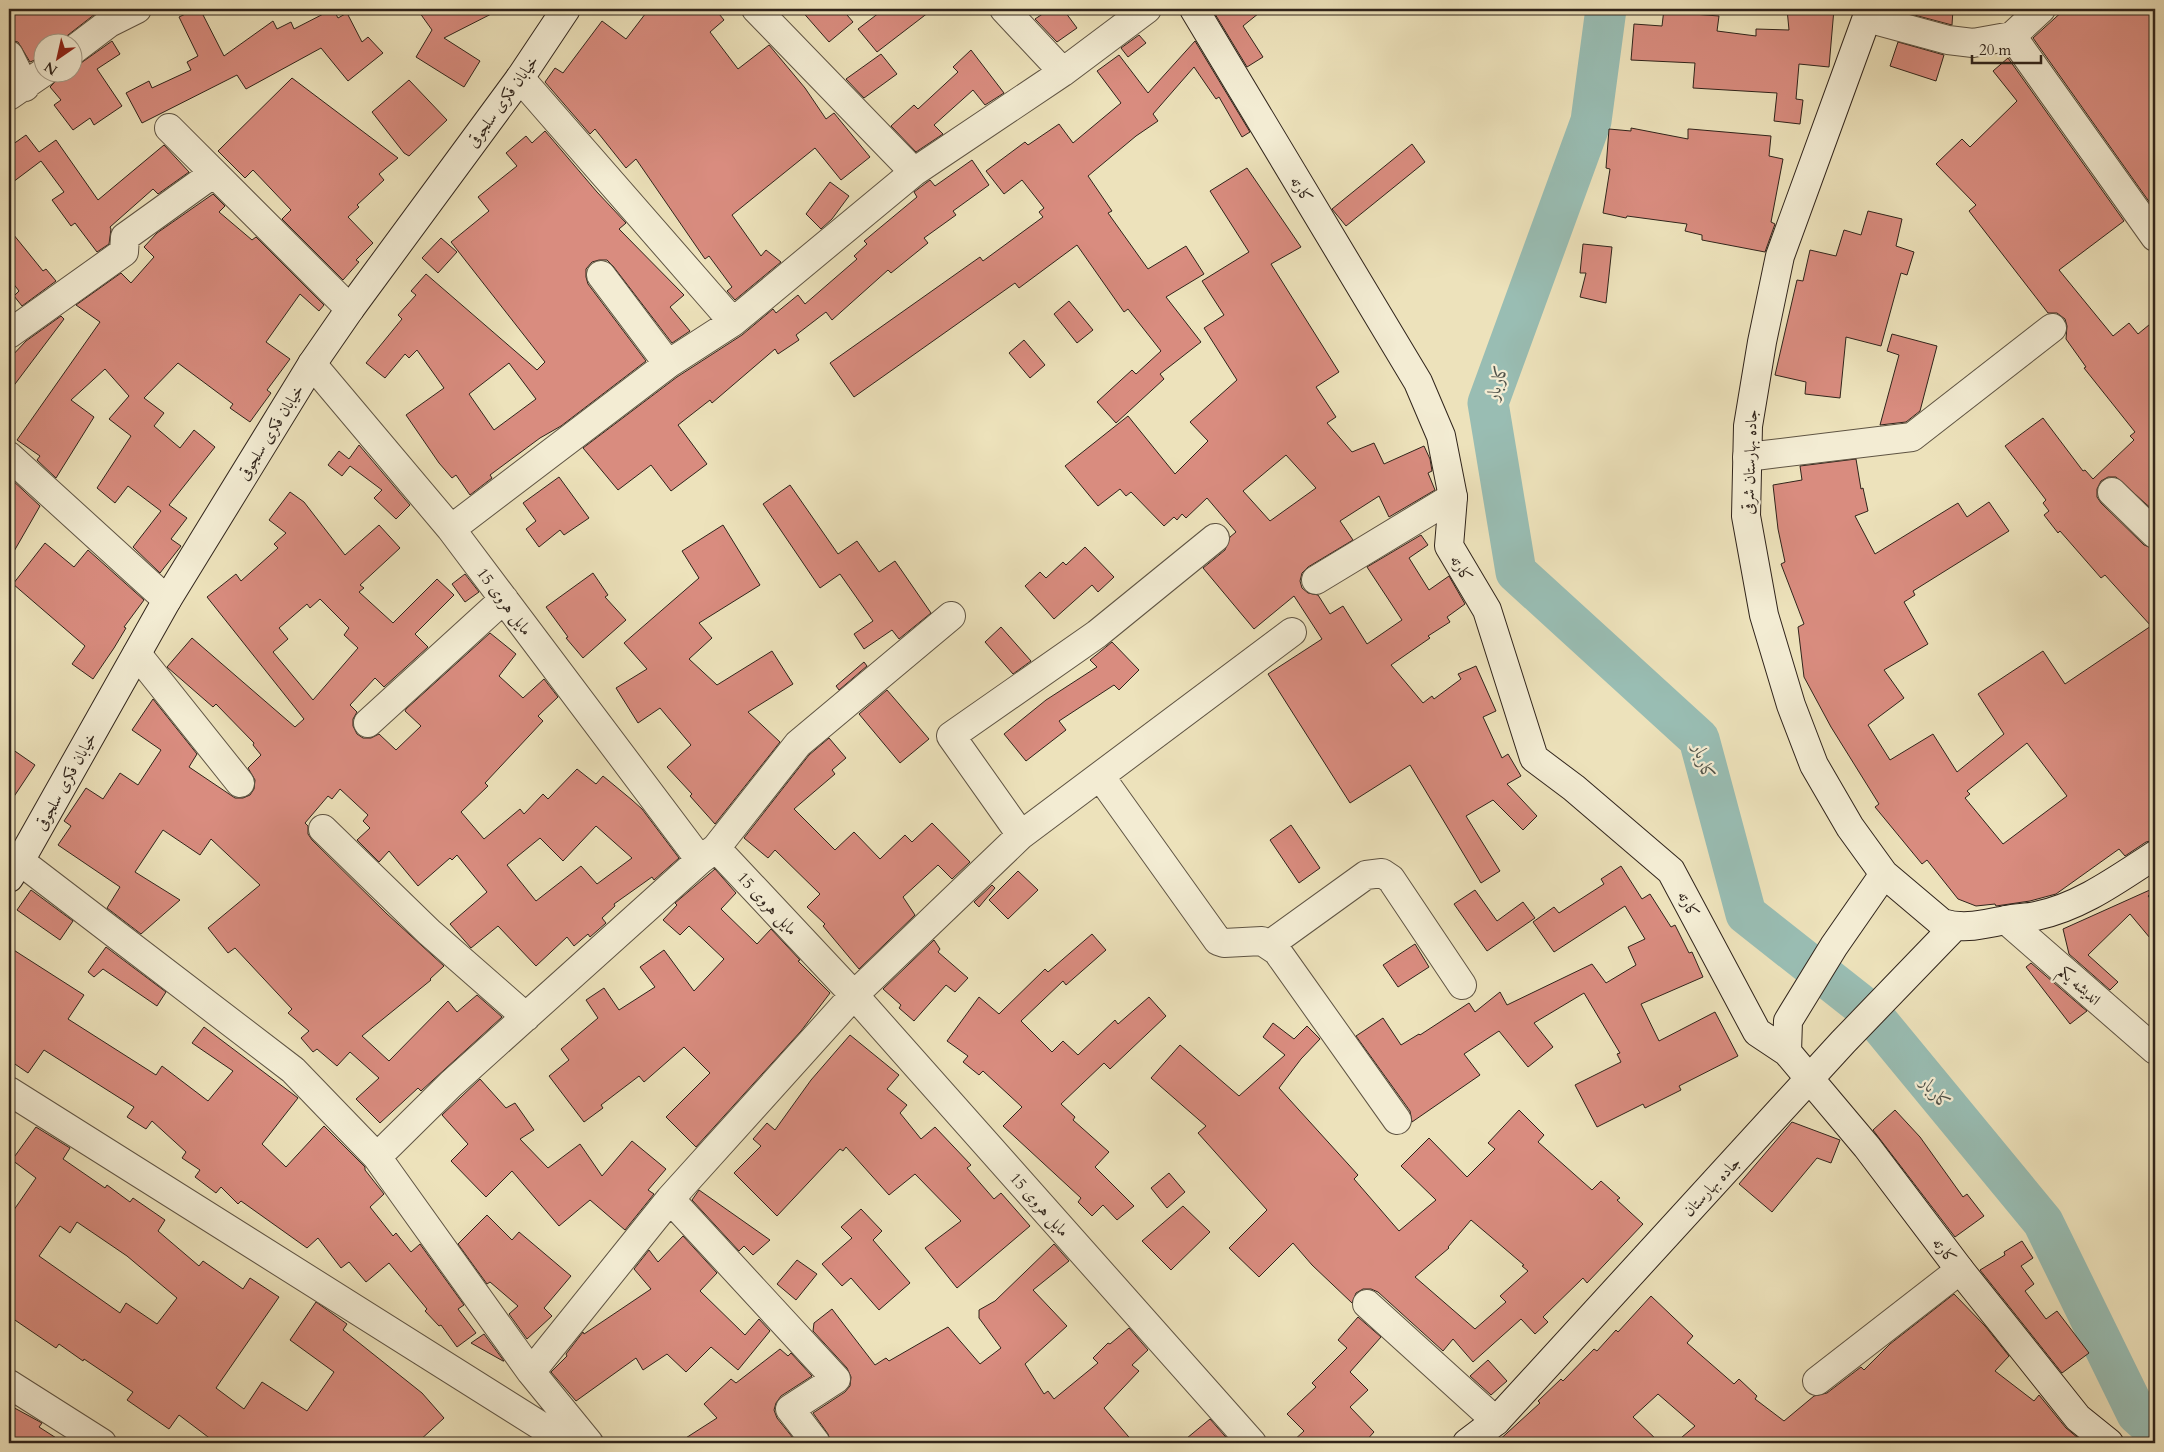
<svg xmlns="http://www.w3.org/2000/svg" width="2164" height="1452" viewBox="0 0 2164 1452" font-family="Cardo,Amiri,serif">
<rect width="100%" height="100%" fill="#ede2bb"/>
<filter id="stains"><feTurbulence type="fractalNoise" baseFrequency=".004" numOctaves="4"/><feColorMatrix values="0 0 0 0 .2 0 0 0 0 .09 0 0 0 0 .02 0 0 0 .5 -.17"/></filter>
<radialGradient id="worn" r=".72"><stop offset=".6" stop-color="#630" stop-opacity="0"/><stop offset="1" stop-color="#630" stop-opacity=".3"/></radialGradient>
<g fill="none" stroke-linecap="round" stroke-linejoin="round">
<path stroke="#99bdb3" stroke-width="41" d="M1606,9L1591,121L1488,403L1516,572L1699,739L1746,914L1869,1011L2043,1222L2137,1414L2155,1430"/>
</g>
<path fill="#d98c7f" stroke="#30241b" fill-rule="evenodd" d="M9,9H91L95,14L59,42H42V57L30,62L18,42L9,40Z
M196,9H200L224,56L273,21L277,29L291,22L294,29L333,9L338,18L347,13L362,42L368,37L383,53L348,81L321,48L246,89L237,75L142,123L126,93L149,81L152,88L191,70L187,62L198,56L179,17Z
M417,9H501L444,38L480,61L464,87L416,57L432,30Z
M649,9H715L724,20L710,32L738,69L769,45L805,88L826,119L834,113L870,157L841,180L815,148L732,215L761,256L766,250L781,262L735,300L727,291L732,287L709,256L705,259L636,159L626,168L595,129L590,134L545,82L555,68L563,73L602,21L626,39Z
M800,9H842L853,22L829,42Z
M884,9H933L877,52L858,29Z
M1050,9H1063L1077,28L1057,42L1035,19Z
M1212,9H1264L1243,26L1263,57L1247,67Z
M1664,9H1694L1693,14L1719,16L1717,31L1756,36V29L1789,30L1787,9H1834L1829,67L1799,64L1796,99L1803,100L1800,124L1774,121L1777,93L1693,88L1695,63L1631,60L1634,24L1662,26Z
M1909,9H1953L1952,25L1907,13Z
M2065,9H2155V210L2033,38Z
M1139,35L1146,43L1128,57L1121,48Z
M112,41L120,54L97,69L122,106L94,125L90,118L73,130L54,105L61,100L50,87L58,79L59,72H72V66L81,63Z
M1195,41L1250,132L1242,137L1219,97L1216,99L1194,67L1153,114L1158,121L1136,136L1088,176L1112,211L1108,213L1148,269L1186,246L1204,274L1166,297L1201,342L1160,374L1164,379L1116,423L1097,402L1132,370L1136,374L1161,351L1128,309L1124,312L1077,245L1019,288L1015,283L854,397L830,363L980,257L983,261L1043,217L1039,212L1044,208L1022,180L1004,194L986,171L1025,142L1028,145L1059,124L1073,143L1121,103L1097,71L1119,55L1148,93Z
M1898,42L1944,55L1936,81L1890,66Z
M971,50L1004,93L985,105L973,90L934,125L943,134L916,152L891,126L914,105L918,109L958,72L953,67Z
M881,54L897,74L864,98L846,79Z
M2008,58L2124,221L2059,270L2113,336L2129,323L2138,334L2155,320V512L2116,477H2108L2101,481L2097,489V497L2101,503L2144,545L2155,549V840L2146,842L2125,856L2119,849L2056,894L2030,901L1996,906L1995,904L1976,906L1958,899L1927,860L1922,864L1875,807L1879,804L1831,727L1804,677L1798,627L1804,624L1781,564L1785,562L1778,529L1773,485L1802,480L1800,466L1856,459L1861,489L1863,488L1868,511L1855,516L1875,554L1958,503L1967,517L1989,502L2009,531L1913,591L1915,595L1904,602L1928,644L1884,670L1904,698L1868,725L1890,760L1933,734L1957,772L2004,734L1978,694L2043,651L2065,684L2151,626L2105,575L2101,578L2060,531L2058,533L2044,515L2049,511L2043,503L2046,500L2005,446L2043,418L2083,471L2085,470L2093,479L2134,440L2130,436L2135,432L2084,368L2086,367L2066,339L2067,326L2065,319L2057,313H2048L1969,211L1976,205L1936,164L1962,139L1970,147L2017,101L1993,71ZM2027,743L2067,796L2003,844L1965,798L1970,794L1967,791Z
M292,78L398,158L379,174L384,180L357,205L359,207L348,217L373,243L356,260L359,262L343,280L282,219L291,210L253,170L245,178L218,151Z
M409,80L447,120L409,156L404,153L372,112Z
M1631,128L1688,139V129H1690L1771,136L1769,156L1783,159L1771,222L1775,224L1765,252L1702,240V235L1685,231L1687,224L1627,216L1626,218L1603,213L1610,169L1606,168L1609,129L1631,131Z
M545,131L597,192L626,223L619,229L684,295L670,307L690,331L672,343L613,266L607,260H599L592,262L586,269V277L588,284L646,361L561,426L540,438L490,475L492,478L470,495L456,475L452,478L439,463L406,415L444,388L417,350L409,358L405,354L385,378L366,363L402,319L398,315L416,295L411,291L426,274L537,370L545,362L451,242L489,211L478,197L517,166L506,153L526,136L532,143ZM509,363L536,399L494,430L469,394Z
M26,135L39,152L56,140L98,200L164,145L189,172L158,194L153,189L110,227L111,229L109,244L97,252L75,223L71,226L52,200L64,192L41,161L9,185V147Z
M1412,144L1425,162L1346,226L1332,209Z
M972,160L989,185L953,211L956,215L924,238L928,243L891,273L888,270L832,320L826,312L796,335L799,340L778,354L775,349L712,403L710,400L678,425L707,464L671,491L651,465L618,490L583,448L677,377L742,335L773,309L776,313L798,295L805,304L857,259L854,256L867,244L864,241L917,197L914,192L930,180L935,186Z
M1247,168L1301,247L1271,264L1339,372L1316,387L1336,417L1327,423L1352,452L1374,443L1384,464L1424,446L1430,459L1432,471L1428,473L1435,490L1389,517L1379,496L1340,521L1353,540L1308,567L1302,573L1300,581L1302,588L1308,593L1318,595L1330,614L1343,606L1367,644L1402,620L1367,567L1421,535L1428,545L1409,558L1429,590L1449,576L1465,604L1447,617L1450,622L1428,636L1430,638L1391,665L1423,703L1432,696L1434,699L1461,679L1458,674L1476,666L1496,711L1483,717L1502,758L1508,754L1521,776L1507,784L1537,816L1523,830L1493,800L1466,816L1500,871L1481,883L1410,765L1350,803L1268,674L1322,639L1294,596L1254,629L1203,568L1225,550L1230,537L1236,532L1207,498L1186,518L1182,514L1177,520L1174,517L1164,526L1131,492L1126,496L1120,489L1098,506L1065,466L1128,416L1175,474L1208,441L1190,422L1237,380L1204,328L1224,315L1202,281L1249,252L1210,191ZM1286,455L1316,488L1270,521L1243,491Z
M830,182L849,196L832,219L821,229L806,214Z
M213,194L225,206L219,212L252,240L256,237L324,305L319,311L300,294L266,342L290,359L267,390L271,393L250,422L230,408L233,404L178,363L144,398L164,413L154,426L180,448L194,430L215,447L169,505L187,518L171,539L181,546L160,573L133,547L161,511L128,486L115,503L97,488L131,436L109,419L129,396L105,369L71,400L94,417L56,478L37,460L40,456L17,440L100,322L76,305L121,273L131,283L154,257L144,247L157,233Z
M1868,211L1902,219L1896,246L1914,252L1907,275L1901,273L1881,346L1846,337L1840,398L1805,394L1806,382L1775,375L1797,280L1803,281L1810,250L1836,256L1844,230L1861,235Z
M9,229L43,271L46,269L56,281L22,306L14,296L19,291L9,278Z
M441,238L457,252L438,273L422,258Z
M1583,244L1612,247L1606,303L1580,297L1586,273H1580Z
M1069,301L1093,330L1077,343L1054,314Z
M61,316L64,319L9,392V359L26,341Z
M1892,334L1937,346L1920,411L1906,422L1880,425L1899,355L1887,351Z
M1024,340L1045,365L1030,378L1009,353Z
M359,445L410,505L396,519L374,498L382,490L350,466L342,476L328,465L339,451L349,459Z
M9,477L40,506L9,560Z
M559,477L589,518L564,535L560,530L539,547L526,529L536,521L523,503Z
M790,485L838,554L857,541L879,572L895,561L931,613L899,639L892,630L864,649L854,634L873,621L840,574L820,588L763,504Z
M290,492L304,502L345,555L379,525L400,548L360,585L364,588L359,592L393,623L437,579L454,595L415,634L428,647L384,687L375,678L350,705L357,712L353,719V726L357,734L363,738H371L379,734L396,750L421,726L405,711L406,709L490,633L516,654L499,676L523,698L544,679L558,697L538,716L543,721L485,783L488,786L461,812L484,839L520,809L524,814L543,794L548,799L577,769L596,784L603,776L632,800L642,809L679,858L654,880L652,877L614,904L615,906L602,918L606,923L590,937L588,934L574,946L567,937L536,966L498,926L471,948L450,924L487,892L457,855L452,860L450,858L418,886L389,851L379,862L357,840L370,828L363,821L368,815L340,789L332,799L328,796L305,823L308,826V834L312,840L387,914L444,966L430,979L431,980L362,1036L389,1061L448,1001L457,1012L477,995L502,1017L421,1091L418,1088L380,1123L356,1099L379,1078L350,1052L337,1066L317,1049L313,1052L301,1038L309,1031L288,1013L292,1009L235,948L228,953L208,928L260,885L211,839L200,855L163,830L135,872L180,900L141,934L107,908L120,887L58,845L71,826L64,821L86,788L103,799L120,773L138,785L161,750L132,730L153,699L197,754L189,767L235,798H243L250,795L254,789L255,780L248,768L261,755L253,745L254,743L216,704L213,707L167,667L192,638L295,727L304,719L207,597L236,574L241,581L278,548L274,544L286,533L269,520ZM320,599L349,628L344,635L358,648L313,700L273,652L288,639L279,628L307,604L310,608ZM596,826L632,858L597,884L581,866L536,901L507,865L540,838L563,861Z
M723,525L760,585L699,623L712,638L689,659L717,685L772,651L793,684L748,712L780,742L715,824L690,796L692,794L667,767L691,745L660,708L638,723L616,688L647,669L624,643L699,578L682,551Z
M45,543L74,567L88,550L144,600L124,627L126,628L114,648L93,679L72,664L85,646L13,584Z
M1085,547L1114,577L1098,592L1092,585L1054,619L1025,586L1040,572L1046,578L1063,562L1066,565Z
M593,573L608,595L605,597L626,620L583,658L566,638L568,637L546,607Z
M465,574L479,592L465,602L452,584Z
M1001,627L1031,661L1013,674L985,642Z
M1112,642L1139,670L1119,690L1114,685L1059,721L1066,730L1026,761L1004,734L1046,700L1097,667L1090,660Z
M864,662L867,666L839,690L836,686Z
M887,690L929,739L900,763L859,714Z
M829,738L846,758L832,770L835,774L794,809L835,850L854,832L880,859L905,835L912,842L932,823L970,862L952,879L938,865L903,897L915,915L859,969L823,926L825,924L807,907L820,894L775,850L768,858L744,838L809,755Z
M9,747L35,765L9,804Z
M1291,825L1320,868L1299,883L1270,840Z
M1621,866L1642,899L1650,894L1671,927L1675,925L1689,953L1692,952L1703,977L1641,1004L1659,1041L1715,1012L1738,1056L1679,1086L1681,1090L1645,1108L1643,1104L1597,1127L1575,1085L1621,1062L1617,1054L1620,1053L1584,993L1534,1023L1553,1047L1528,1067L1499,1031L1464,1054L1480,1075L1412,1122L1410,1111L1356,1036L1383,1018L1401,1045L1419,1034L1420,1035L1469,1003L1475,1012L1500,992L1507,1005L1592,964L1606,983L1636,965L1628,947L1645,939L1625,906L1554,952L1533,922L1554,907L1559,913L1604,884L1601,879Z
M715,869L736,893L721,909L757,944L771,929L800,960L798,961L830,993L801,1031L696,1147L666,1117L710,1073L684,1047L644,1082L639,1076L601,1105L603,1108L584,1122L549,1076L569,1060L561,1049L598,1018L586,1000L604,988L619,1010L655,987L640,967L664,950L694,991L724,959L689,926L680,935L663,920L677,905L675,903Z
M1018,871L1038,890L1008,919L989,900Z
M992,885L995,888L979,907L974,902Z
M2152,889L2154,891L2148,896L2155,904V944L2130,914L2088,955L2118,982L2110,990L2069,954L2063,929Z
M31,890L73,921L60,940L17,910Z
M1475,890L1497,921L1523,902L1535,918L1487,951L1454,904Z
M1092,934L1106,950L1066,985L1063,981L1021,1021L1052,1052L1063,1041L1078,1055L1115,1020L1118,1024L1149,997L1166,1016L1110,1069L1104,1063L1061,1104L1075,1117L1073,1120L1109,1152L1095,1167L1134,1206L1117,1220L1103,1205L1092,1216L1078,1202L1081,1198L1003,1126L1022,1107L983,1071L979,1075L963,1062L968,1056L947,1041L979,997L999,1014L1045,969L1048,972Z
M934,940L940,949L938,952L968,978L955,992L946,985L914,1021L899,1008L901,1005L883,989Z
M1415,944L1429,967L1398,987L1383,965Z
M9,947L84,995L68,1019L156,1075L162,1066L208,1101L233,1071L192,1043L204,1027L298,1098L262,1144L286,1167L324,1126L365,1167V1170L384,1194L370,1207L393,1236L396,1233L411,1252L420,1244L464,1305L458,1309L476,1333L457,1347L441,1325L439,1326L425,1311L427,1309L389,1263L366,1282L349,1262L341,1268L318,1238L307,1248L241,1201L238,1204L221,1187L216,1193L195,1177L200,1170L182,1158L186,1152L152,1121L146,1129L127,1117L134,1107L44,1050L28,1073L9,1060Z
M106,947L166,992L157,1006L103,969L94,977L88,972Z
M2031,963L2082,1007L2087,1011L2070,1024L2026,967Z
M1273,1023L1294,1039L1307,1026L1320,1039L1301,1059L1279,1088L1358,1175L1354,1179L1399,1231L1436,1200L1401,1166L1429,1138L1467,1177L1495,1149L1488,1143L1519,1110L1544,1135L1538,1142L1592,1190L1601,1181L1620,1198L1617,1200L1643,1224L1587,1283L1583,1278L1543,1317L1548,1322L1535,1334L1521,1319L1473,1362L1453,1339L1443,1351L1378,1292L1371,1289H1363L1356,1293L1352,1303L1312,1265L1293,1243L1259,1277L1229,1248L1267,1210L1198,1133L1206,1126L1151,1078L1180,1045L1239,1096L1285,1055L1263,1037ZM1471,1220L1524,1265L1522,1266L1528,1271L1500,1296L1506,1302L1475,1329L1415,1277L1449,1248L1448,1247Z
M850,1035L899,1075L887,1089L907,1105L900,1113L921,1139L935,1127L971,1165L967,1168L994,1199L1001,1193L1030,1226L957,1288L925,1248L961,1221L915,1174L889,1195L846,1147L843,1151L840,1149L777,1216L734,1173L761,1146L753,1139L767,1123L775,1130L811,1080Z
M480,1079L506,1108L515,1103L534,1130L520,1139L548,1168L580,1144L602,1176L632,1141L666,1169L648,1190L654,1194L625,1230L590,1200L559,1226L512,1171L486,1197L451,1161L468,1144L442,1115Z
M1895,1110L1920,1137L1963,1197L1967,1194L1984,1216L1955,1237L1873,1130Z
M1792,1122L1840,1140L1831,1163L1817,1158L1772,1212L1739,1184Z
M36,1127L70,1148L63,1159L105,1188L107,1185L130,1202L133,1198L165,1220L158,1231L199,1266L203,1261L243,1289L250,1278L279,1297L216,1388L244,1409L262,1382L307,1411L334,1372L290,1340L316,1302L347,1324L343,1330L422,1393L444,1418L417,1443H216L179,1415L169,1429L127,1400L133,1392L84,1359L83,1361L59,1344L56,1348L9,1316V1217L36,1178L12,1160ZM77,1222L127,1256L177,1298L157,1324L126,1303L120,1313L39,1256L60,1226L70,1233Z
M1169,1173L1185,1192L1167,1208L1151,1188Z
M699,1190L770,1240L753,1255L744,1246L739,1251L692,1200Z
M1183,1206L1210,1232L1171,1270L1142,1241Z
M861,1209L882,1231L873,1240L910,1283L879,1310L851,1278L842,1286L822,1264L852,1238L841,1227Z
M487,1215L512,1240L519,1232L571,1276L544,1308L552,1316L527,1339L509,1314L518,1306L490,1282L487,1284L458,1244Z
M683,1236L717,1273L700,1291L745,1335L759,1319L770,1331L738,1370L711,1347L686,1372L667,1354L643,1370L636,1358L576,1401L551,1372L567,1356L566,1354L583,1332L584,1334L651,1289L634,1269L649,1250L658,1262Z
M2022,1241L2033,1258L2021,1266L2034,1284L2025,1291L2046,1319L2057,1311L2089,1353L2062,1373L1980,1270L2005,1255L2004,1252Z
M1054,1244L1069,1261L1033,1290L1067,1326L1025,1364L1044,1394L1048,1391L1054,1399L1098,1363L1093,1358L1108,1343L1110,1344L1129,1328L1148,1350L1132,1365L1139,1371L1104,1408L1134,1443H831L828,1434L813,1413L845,1392L850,1386L851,1377L847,1368L813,1331L814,1323L832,1309L875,1365L886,1358L889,1361L948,1327L980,1364L1001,1348L979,1318V1310L995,1301Z
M797,1260L817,1274L796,1300L777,1284Z
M1954,1294L1985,1326L2009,1356L1995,1371L2034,1401L2039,1395L2066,1428L2084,1443H1675L1695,1426L1658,1394L1633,1417L1660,1443H1496L1540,1403L1538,1401L1561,1379L1563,1381L1594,1349L1597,1351L1616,1330L1618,1332L1651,1296L1693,1336L1687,1343L1734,1384L1739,1379L1757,1396L1755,1399L1784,1421L1814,1396L1827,1393L1861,1367L1864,1370L1890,1344Z
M1358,1317L1381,1337L1350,1372L1368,1390L1350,1407L1374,1432L1364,1443H1291L1304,1431L1287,1414L1316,1387L1312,1383L1347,1348L1338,1340Z
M484,1334L504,1361H503L471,1343Z
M780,1349L788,1356L791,1353L812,1376L781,1396L776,1403L774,1410L777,1418L797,1443H678L717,1418L704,1404L731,1379L736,1383Z
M1488,1360L1507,1381L1491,1395L1470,1376Z
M9,1405L42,1423L39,1427L64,1443H9Z
M1210,1419L1231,1443H1181Z"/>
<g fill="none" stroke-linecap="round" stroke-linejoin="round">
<defs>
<path id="street" d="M756,9L914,172
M1004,9L1063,72
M1867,18L1948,40L1973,43L2012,36L2041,9
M2012,36L2155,237
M72,51L109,23L137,9
M9,55L25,87
M520,78L733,322
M9,96L44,72
M169,128L350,309
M601,275L668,364
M9,334L124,252L125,237L214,173
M312,364L451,529L700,860L716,848L854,995L1252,1443
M9,456L167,600
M1747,457L1912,437L2052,328
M2112,492L2155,534
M451,529L668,364L733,322L914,172L1063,72L1147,9
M1316,580L1453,497
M137,654L240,783
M368,723L504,599
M1100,776L1218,941L1224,943L1262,941L1277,951L1397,1120
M323,829L429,932L526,1017
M1021,835L951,736L1097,634L1215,538
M716,848L798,744L951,616
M20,861L293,1070L377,1157L531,1372L589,1443
M2006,920L2155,1050
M1269,945L1366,875L1382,873L1391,879L1462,985
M9,1091L568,1443
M377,1157L451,1084L700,860
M670,1199L836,1379L790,1409L816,1443
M1367,1304L1496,1421
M531,1372L670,1199L854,995L1021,835L1292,632
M1817,1381L1960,1270
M9,1384L102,1443"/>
<path id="secondary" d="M1194,9L1418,382L1441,436L1453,497L1449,546L1487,610L1534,758L1574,788L1671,871L1757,1032L1787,1052
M1870,9L1780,256L1762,342L1748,426L1746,516L1764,615L1791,705L1814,765L1850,827L1884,874L1942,923C1965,930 1983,924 2006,920C2016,918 2026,918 2036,916C2080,907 2118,879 2155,855
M1884,874L1834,946L1788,1021L1787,1052L1867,1147L1960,1270L2078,1418L2109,1443
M9,878L20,861L167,600L312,364L350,309L520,78L566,9
M1467,1443L1496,1421L1843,1042L1954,927"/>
</defs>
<use href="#street" stroke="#5f5443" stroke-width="30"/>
<use href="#secondary" stroke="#30241b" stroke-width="30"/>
<use href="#street" stroke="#f3ecd3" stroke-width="28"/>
<use href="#secondary" stroke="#f3ecd3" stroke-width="28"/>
</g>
<g text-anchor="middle" stroke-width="4.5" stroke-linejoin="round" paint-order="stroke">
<g font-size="16" fill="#30241b" stroke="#f3ecd3">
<text transform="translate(502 101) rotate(-54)" y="6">خیابان فکری سلجوقی</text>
<text transform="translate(1302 189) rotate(59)" y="6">کارته</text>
<text transform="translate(270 432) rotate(-58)" y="6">خیابان فکری سلجوقی</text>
<text transform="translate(1749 462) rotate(-88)" y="6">جاده بهارستان شرقی</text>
<text transform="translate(1462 568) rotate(60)" y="6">کارته</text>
<text transform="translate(505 601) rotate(53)" y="6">مایل هروی 15</text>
<text transform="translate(65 781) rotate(-61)" y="6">خیابان فکری سلجوقی</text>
<text transform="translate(768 903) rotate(47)" y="6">مایل هروی 15</text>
<text transform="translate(1689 904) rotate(62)" y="6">کارته</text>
<text transform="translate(2080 985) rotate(42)" y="6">اندیشه یکم</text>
<text transform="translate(1711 1186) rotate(-47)" y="6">جاده بهارستان</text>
<text transform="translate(1040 1204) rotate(48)" y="6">مایل هروی 15</text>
<text transform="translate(1945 1250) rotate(53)" y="6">کارته</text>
</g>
<g font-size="18" font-style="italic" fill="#505249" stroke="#f3ecd3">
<text transform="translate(1497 382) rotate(-73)" y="6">کاربار</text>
<text transform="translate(1704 762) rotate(73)" y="6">کاربار</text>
<text transform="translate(1936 1093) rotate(50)" y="6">کاربار</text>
</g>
</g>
<rect width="2164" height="1452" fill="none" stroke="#ede2bb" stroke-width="30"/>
<rect x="10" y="10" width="2144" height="1432" fill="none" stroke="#30241b" stroke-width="2.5"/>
<rect x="15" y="15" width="2134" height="1422" fill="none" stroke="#30241b"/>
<g transform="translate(58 58) rotate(214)"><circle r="24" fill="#f3ecd3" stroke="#a59c89"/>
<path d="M0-4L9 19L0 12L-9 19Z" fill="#8f2418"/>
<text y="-8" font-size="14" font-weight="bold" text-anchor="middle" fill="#30241b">N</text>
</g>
<path d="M1972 55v8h69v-8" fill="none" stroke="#30241b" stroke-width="2.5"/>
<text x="1979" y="55" font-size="15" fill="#30241b" stroke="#f3ecd3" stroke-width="4" paint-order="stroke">20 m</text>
<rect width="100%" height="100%" filter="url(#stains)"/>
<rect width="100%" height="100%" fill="url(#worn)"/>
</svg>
